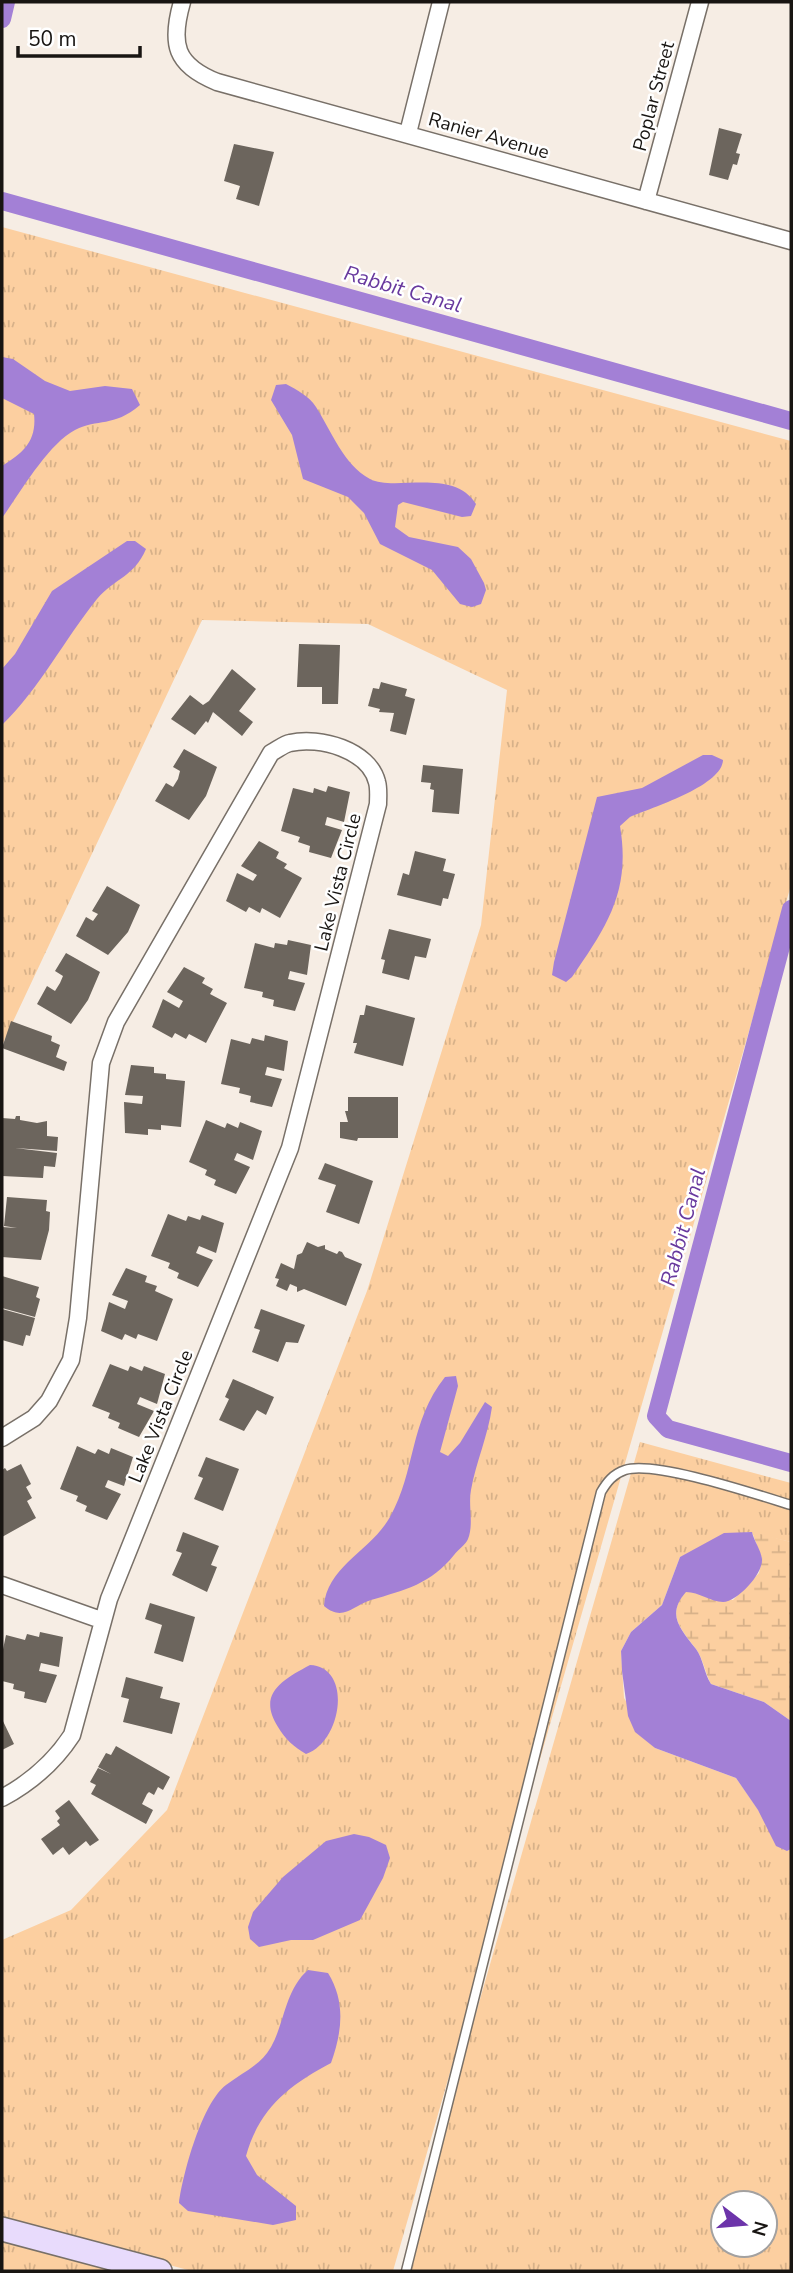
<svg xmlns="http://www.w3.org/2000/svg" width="793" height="2273" viewBox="0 0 793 2273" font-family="'Nunito Sans',sans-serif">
<defs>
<pattern id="grass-tufts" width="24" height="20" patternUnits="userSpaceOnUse" patternTransform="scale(1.75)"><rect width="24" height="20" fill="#fccfa0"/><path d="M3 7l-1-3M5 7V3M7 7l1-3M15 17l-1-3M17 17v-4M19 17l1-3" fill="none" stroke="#d7b189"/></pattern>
<pattern id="wetland-marsh" width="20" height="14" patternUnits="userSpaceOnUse" patternTransform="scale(1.75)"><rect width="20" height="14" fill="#fccfa0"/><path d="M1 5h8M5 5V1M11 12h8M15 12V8" fill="none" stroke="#d7b189"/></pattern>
</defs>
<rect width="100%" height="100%" fill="#f6ede4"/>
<path fill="url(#grass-tufts)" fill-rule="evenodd" d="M2,227L791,441V885L393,2271H192L2,2221V1940L71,1910L167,1810L367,1291L481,925L507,690L368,624L202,620L2,1045Z
M640,1442L791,1483V1542L747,1532L680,1557L662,1605L631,1632L621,1651L624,1698L655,1748L736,1778L787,1851L791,1849V2271H402ZM723,2203H765V2245H723Z
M2,2238L127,2271H2Z"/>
<path fill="url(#wetland-marsh)" d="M752,1532L791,1542V1721L764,1702L711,1684C705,1673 703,1658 696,1649C680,1628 666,1615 686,1591L733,1600L759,1573L762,1559Z"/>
<path fill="#a380d6" d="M2,357L13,359L45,381L70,391L105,386L132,389L140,405C113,428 98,418 75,430C48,444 20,493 2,518V466C23,453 37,441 34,414L2,398Z
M286,384C297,390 309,396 316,407C332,432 343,464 370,479C394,492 453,467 476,504L471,516L462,517L403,502L398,505L395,527L409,537L458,547L471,559L484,583L486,590L481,604L472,607L460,604L432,570L380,544L364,513L348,497L303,479L292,435L271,400L276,385Z
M127,541H135L146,549C134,577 115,578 97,599C64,640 40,688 2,725V669L15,654L52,591Z
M703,755H712L723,760C722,786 653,807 630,817L620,826C631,891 607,926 572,977L566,982L552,975L554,962L597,797L642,788Z
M456,1376L458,1386L440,1452L448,1456L460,1443L485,1402L492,1407C488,1436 476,1462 471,1490C468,1505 474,1524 468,1539C466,1544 458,1550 454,1555C431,1584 405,1590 371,1600C352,1606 343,1622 324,1606C327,1566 371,1551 390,1517C416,1471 409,1422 445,1377Z
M752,1532C754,1541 761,1550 762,1559C763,1574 738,1601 723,1602C711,1602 699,1592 686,1592C666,1615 680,1628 696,1649C703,1658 704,1673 711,1684L764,1702L791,1721V1849L787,1851L776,1846L758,1810L736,1778L655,1748L635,1732L628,1716L622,1671L621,1651L631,1632L662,1605L680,1557L724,1533Z
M310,1665C353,1667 342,1742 306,1754C294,1747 285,1739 278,1727C257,1694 282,1680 310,1665Z
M354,1834L369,1837L386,1845L390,1858L383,1878L360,1920L313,1940H291L259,1947L250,1939L248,1927L253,1912L283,1877L326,1841Z
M308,1970L328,1973C346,2002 342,2032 331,2063C289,2085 259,2109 246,2156L257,2175L296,2206V2220L273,2225L188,2211L179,2203C183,2173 202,2103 226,2085C243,2072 260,2066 271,2047C285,2022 285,1990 308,1970Z"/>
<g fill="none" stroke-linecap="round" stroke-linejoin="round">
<path stroke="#a380d6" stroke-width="18" d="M2,19L6,2
M2,201L791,421
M791,909L656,1416L668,1429L791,1463"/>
</g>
<path fill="#6c655d" d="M719,128L742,134L736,153L740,154L737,165L733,164L728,180L709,175Z
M234,144L274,152L259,206L236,199L240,186L224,181Z
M299,644L340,645L338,704H322V687H297Z
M232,669L256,689L239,711L253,722L242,736L213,712L208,723L206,721L195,735L171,719L190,695L203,705L209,701Z
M381,682L407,689L405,696L415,699L406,735L390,731L394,713L379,712L380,709L368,706L373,688L379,689Z
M184,749L217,767L206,796L189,820L155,801L166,783L173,787L178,779L180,771L173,767Z
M423,765L463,769L459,814L432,812L434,790L430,789L431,783L421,782Z
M328,786L350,792L344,822L327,817L325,825L342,830L331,858L309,852L310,846L298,842L300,837L281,831L293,788L313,793L314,788L326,792Z
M259,841L279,852L276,858L287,864L284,868L302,878L280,918L262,908L260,913L249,907L246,912L226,901L237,873L253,881L257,875L241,866Z
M415,851L446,859L443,871L455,874L448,899L443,898L441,906L397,895L403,873L409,875Z
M107,886L140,905L128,932L108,955L76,936L86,917L93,921L98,914L92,911Z
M389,929L431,939L426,958L415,956L409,980L382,973L385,960L381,959Z
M288,940L311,945L307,975L290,971L288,979L305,983L295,1011L273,1006L274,1000L262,997L263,992L244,988L255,943L274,948L275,943L287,945Z
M66,953L100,972L88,1000L71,1024L37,1004L47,986L55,991L60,983L63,976L55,971Z
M184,967L205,978L202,983L213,989L210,994L227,1003L206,1043L189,1034L186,1039L175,1033L172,1038L152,1027L163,999L179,1008L183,1001L167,992Z
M366,1005L415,1018L403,1066L354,1053L357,1043H353L360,1015H364Z
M11,1021L52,1036L51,1041L60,1045L56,1057L67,1062L64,1071L2,1048Z
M265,1035L288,1041L284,1071L267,1067L265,1075L282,1079L272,1107L250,1102L251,1096L239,1093L240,1088L221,1084L231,1039L250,1044L252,1038L264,1041Z
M131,1065L154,1067V1073L166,1074V1079L185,1081L181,1127L161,1125V1130L148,1129V1135L125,1133L124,1102L142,1104L143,1096L125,1095Z
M348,1097H398V1138H358L357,1141L340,1138V1122H348L345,1111H348Z
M16,1116H20V1120L37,1123L47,1121V1136L58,1137L57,1151L15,1148L57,1153L55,1167L44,1166L43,1178L2,1176V1118L15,1119Z
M206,1120L225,1128L227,1123L238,1128L240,1122L262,1131L253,1160L237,1153L234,1160L250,1167L236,1194L214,1185L216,1180L205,1175L207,1170L189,1162Z
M325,1163L373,1181L359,1224L326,1212L336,1185L318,1179Z
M7,1197L47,1200L46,1211L50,1212L49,1230L41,1260L2,1257V1227L17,1228L4,1226Z
M168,1214L186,1221L188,1216L200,1220L202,1215L224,1223L216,1253L199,1246L196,1253L213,1260L198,1287L177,1278L179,1273L168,1268L170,1263L151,1256Z
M307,1242L318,1247L325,1245V1249L337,1254L339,1251L342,1252L345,1257L362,1264L346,1306L304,1289L297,1292V1287L290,1284L287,1291L276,1286L279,1279L275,1278L281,1263L294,1269L297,1255L302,1253Z
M126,1268L147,1276L145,1282L157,1286L155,1291L173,1299L157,1341L138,1334L136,1339L125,1334L122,1340L101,1331L109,1302L125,1309L128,1301L112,1295Z
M2,1276L39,1287L36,1297L40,1299L35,1317L2,1308Z
M2,1309L35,1318L30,1336L26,1335L23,1346L2,1340Z
M261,1309L305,1325L298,1343L286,1342L278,1362L252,1352L260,1330L254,1328Z
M110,1364L128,1371L130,1366L142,1371L144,1366L165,1374L157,1404L140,1397L137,1404L154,1411L139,1437L118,1428L120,1423L108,1418L110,1413L92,1406Z
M233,1379L274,1397L266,1415L257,1410L244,1431L219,1420L229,1399L225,1397Z
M77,1446L95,1454L98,1449L109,1454L111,1448L133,1457L124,1486L108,1480L105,1487L121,1494L107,1520L85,1511L87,1506L76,1501L78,1496L60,1489Z
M206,1457L239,1469L223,1511L194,1499L203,1478L198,1476Z
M21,1464L31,1484L26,1487L32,1498L27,1501L36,1518L2,1537V1470L5,1468L7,1471Z
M183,1532L219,1546L211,1565L217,1567L207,1592L172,1575L182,1553L176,1551Z
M150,1603L195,1617L183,1662L154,1653L162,1625L145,1619Z
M40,1632L63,1637L59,1667L41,1663L39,1671L57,1675L46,1703L24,1698L25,1692L13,1689L14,1684L2,1681V1654L6,1635L25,1640L27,1634L39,1637Z
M126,1677L163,1687L160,1698L180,1703L172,1734L123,1722L129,1699L121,1697Z
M2,1719L14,1744L2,1750Z
M116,1746L170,1777L163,1790L158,1787L154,1795L149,1792L147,1794L142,1804L153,1810L146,1824L91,1794L96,1785L90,1782L98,1768L111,1774L98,1767L106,1753L111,1755Z
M69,1800L99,1840L90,1846L86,1841L69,1855L63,1847L53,1855L41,1839L60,1825L57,1821L60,1818L55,1811Z"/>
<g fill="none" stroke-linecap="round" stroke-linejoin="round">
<defs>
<path id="lane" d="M406,2271L601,1492C607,1482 613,1474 625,1470C654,1460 758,1495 791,1505"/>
<path id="street" d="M182,2C170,44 175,65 217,82L791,241
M408,133L441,2
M646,201L700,2
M2,1438L34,1418L49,1401L71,1360L78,1318L101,1063L116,1022L271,753C277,750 284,744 290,743C320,736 369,750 377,782C379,789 378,798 378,804L290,1148L109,1599L72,1735C55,1761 30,1783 2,1798
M2,1585L101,1620"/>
<path id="secondary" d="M2,2229L160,2271"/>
</defs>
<use href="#lane" stroke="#787068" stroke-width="11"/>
<use href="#street" stroke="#787068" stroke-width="19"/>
<use href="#secondary" stroke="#787068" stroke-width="26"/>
<use href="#lane" stroke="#fff" stroke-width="8"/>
<use href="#street" stroke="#fff" stroke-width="16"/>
<use href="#secondary" stroke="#e8dbfc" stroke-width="23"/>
</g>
<g text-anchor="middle" stroke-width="5" stroke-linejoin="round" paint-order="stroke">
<g font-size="19" fill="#181512" stroke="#fff">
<text transform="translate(653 96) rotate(-75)" y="7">Poplar Street</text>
<text transform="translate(489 135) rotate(16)" y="7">Ranier Avenue</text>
<text transform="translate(337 882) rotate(-76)" y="7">Lake Vista Circle</text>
<text transform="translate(160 1416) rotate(-68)" y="7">Lake Vista Circle</text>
</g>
<g font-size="21" font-style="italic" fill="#68399e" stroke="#fff">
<text transform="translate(403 289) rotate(16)" y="7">Rabbit Canal</text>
<text transform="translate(683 1227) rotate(-75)" y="7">Rabbit Canal</text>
</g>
</g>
<rect width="793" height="2273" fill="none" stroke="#181512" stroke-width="7"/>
<g transform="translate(744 2224) rotate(106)"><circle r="33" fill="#ffffff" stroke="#a3a1a0" stroke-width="2"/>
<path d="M0-5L12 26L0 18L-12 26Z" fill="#6c34aa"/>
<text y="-10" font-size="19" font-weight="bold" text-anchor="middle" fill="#181512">N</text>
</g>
<path d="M18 46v10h122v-10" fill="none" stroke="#181512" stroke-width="3.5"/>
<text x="28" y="46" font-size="21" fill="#181512" stroke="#ffffff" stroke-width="5" paint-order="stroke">50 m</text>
</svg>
